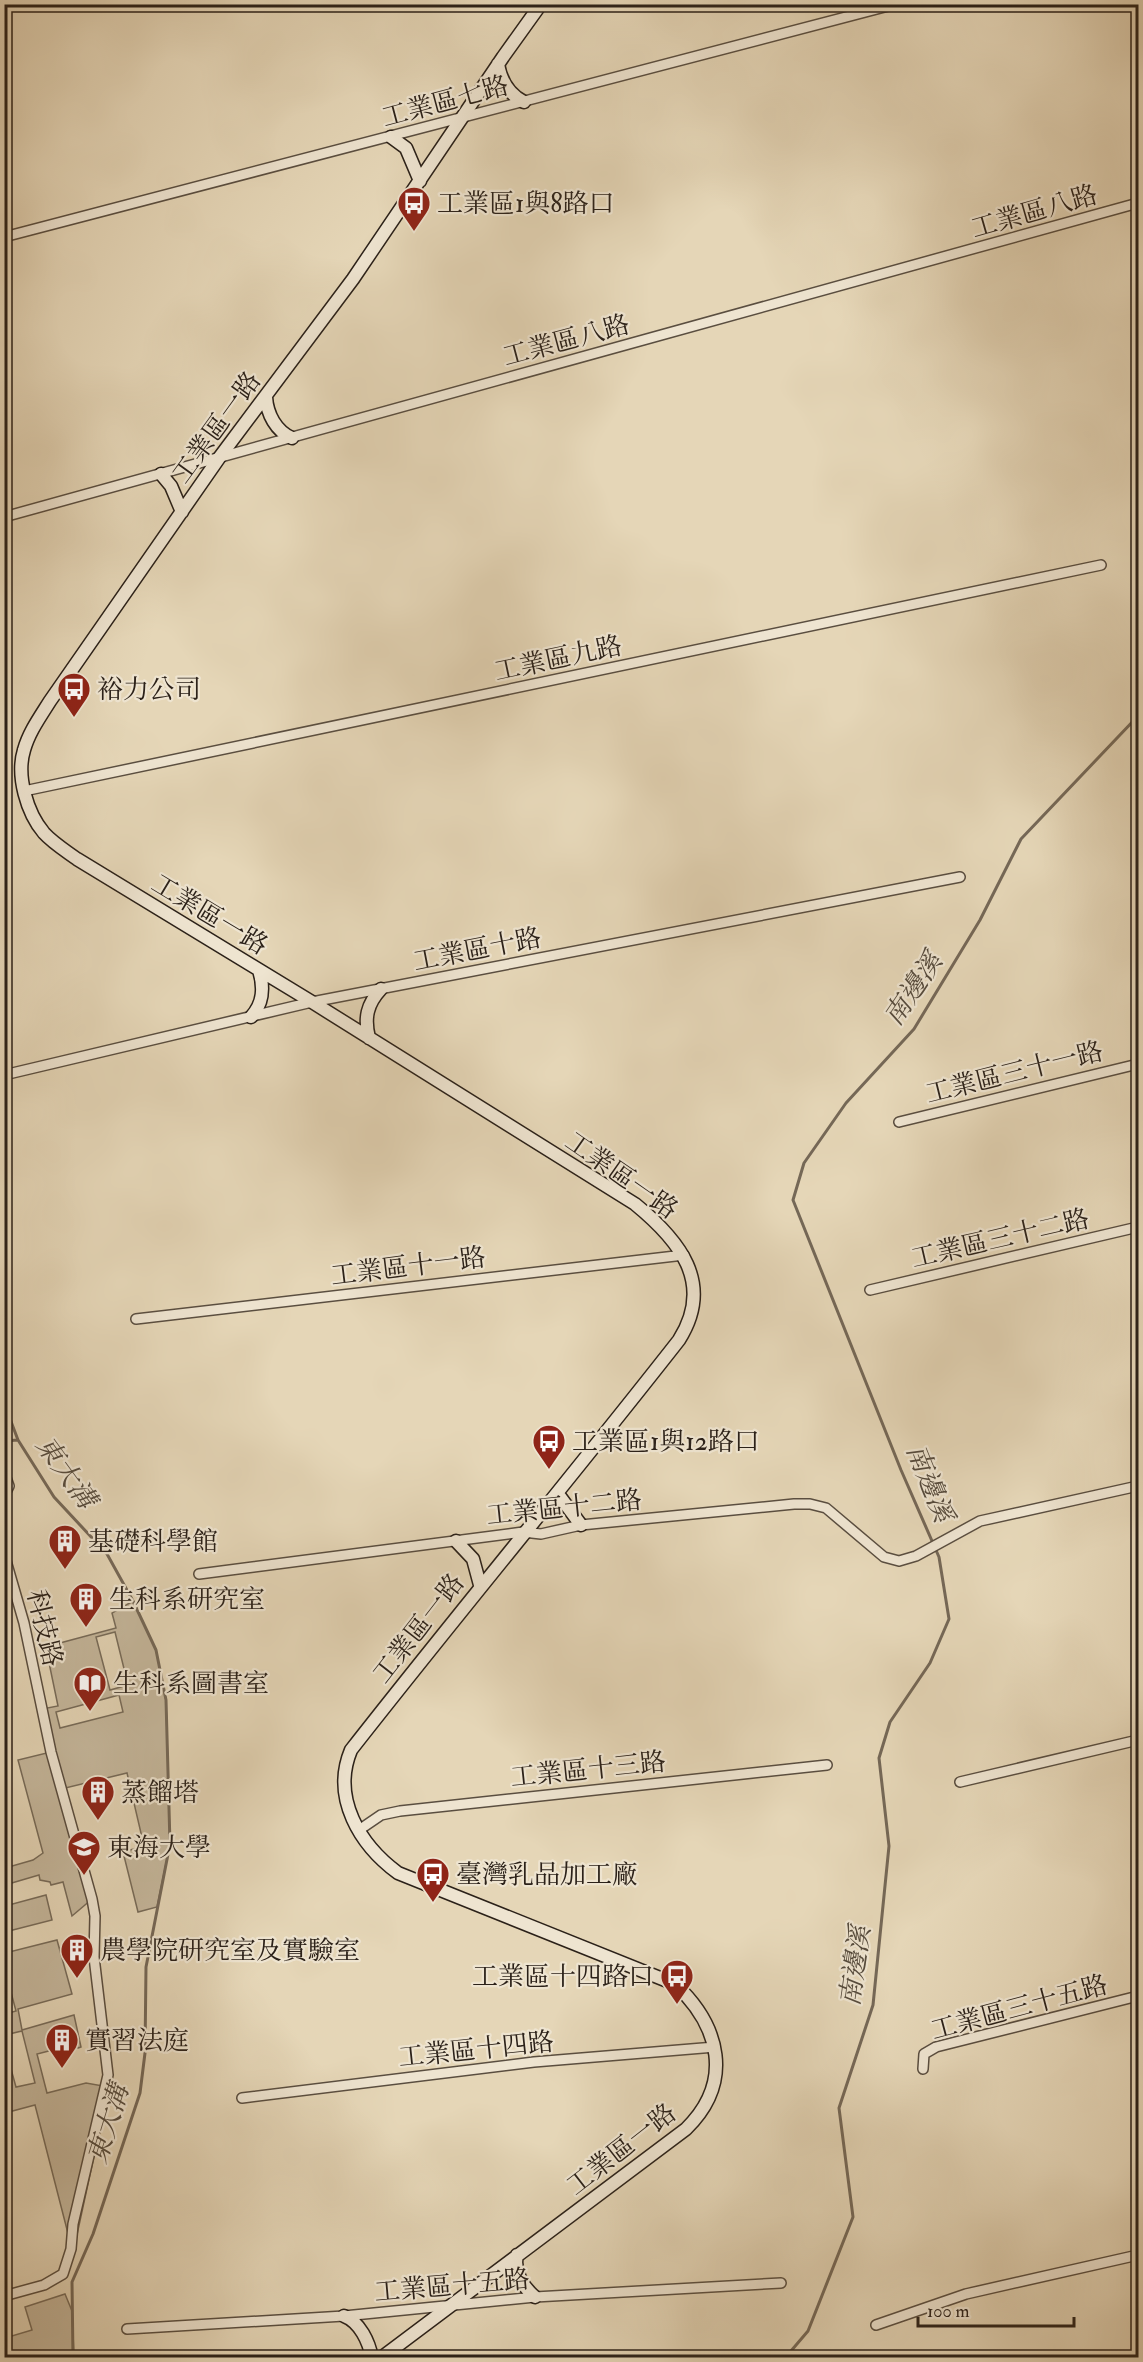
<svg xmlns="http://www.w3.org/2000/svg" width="1143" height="2362" viewBox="0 0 1143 2362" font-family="'IM FELL Double Pica','Noto Serif TC',serif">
<rect width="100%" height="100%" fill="#e5d6b7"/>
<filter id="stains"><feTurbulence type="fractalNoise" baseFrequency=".00333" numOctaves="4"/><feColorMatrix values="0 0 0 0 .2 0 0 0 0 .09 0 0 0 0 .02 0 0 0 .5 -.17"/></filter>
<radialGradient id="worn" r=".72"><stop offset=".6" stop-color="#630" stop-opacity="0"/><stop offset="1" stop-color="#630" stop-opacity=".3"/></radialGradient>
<path fill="#c5b79c" stroke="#786c5a" stroke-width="1.5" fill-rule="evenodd" d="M133,1601L156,1650L166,1700L170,1844L157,1907L138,1912L123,1852L144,1846L127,1773L61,1789L92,1899L72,1916L63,1882L51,1885L50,1882L40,1880L39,1875L5,1885V1868L33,1860L43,1853L18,1760L51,1752L42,1709L58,1706L47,1653L60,1643L116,1628L112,1613ZM115,1632L128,1685L110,1690L96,1637ZM119,1695L123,1712L60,1728L56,1712Z
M46,1895L52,1920L5,1932V1906Z
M57,1940L72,1994L18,2009L22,2030L74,2015L81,2047L78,2048L76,2044L37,2054L47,2093L86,2083L109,2087L73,2253L35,2105L5,2113L4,2071L11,2069L16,2087L35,2083L22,2031L5,2035V2014L16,2011L5,1970V1953Z
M65,2294L72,2311L74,2357H5V2338L32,2330L25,2307Z"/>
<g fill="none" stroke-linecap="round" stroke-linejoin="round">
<path stroke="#756857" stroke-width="3" d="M4,1403L18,1440L54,1497L107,1554L133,1601L156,1650L166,1700L170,1844L146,1967L145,2053L140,2093L93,2234L72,2282L73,2358
M4,1441L18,1440
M785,2358L808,2331L853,2217L839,2108L873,2005L889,1846L879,1758L890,1722L930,1663L949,1619L939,1557L901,1470L793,1200L804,1163L846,1103L914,1029L980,920L1021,839L1137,717L1138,712"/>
<defs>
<path id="street" d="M4,237L896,4
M4,517L1138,203
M24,791L1101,565
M4,1075L312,1002L960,877
M899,1122L1138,1064
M870,1290L1138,1227
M136,1319L684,1255
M4,1472L9,1486L4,1496
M4,1554L24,1623L51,1752L92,1899L95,1916L94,1957L108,2075L73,2224L71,2249L63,2274L44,2285L4,2296
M199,1574L523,1532L541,1534L581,1525L794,1504H810L826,1508L884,1557L899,1561L916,1556L980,1521L1138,1486
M960,1782L1138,1740
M359,1830L381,1815L400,1811L827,1765
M923,2069L924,2054L936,2047L1138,1996
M242,2098L534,2062L715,2047
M876,2325L966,2294L1138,2255
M127,2329L344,2316L535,2297L781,2283"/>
<path id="secondary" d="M498,64C501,81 508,94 524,102
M391,137L406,148L420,181
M266,397C267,414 276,431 292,438
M161,474L171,486L182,512
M251,1017C264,1003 264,987 259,970
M369,1038C364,1018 367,1004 381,989
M558,1494L581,1525
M456,1541L473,1559L480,1585
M517,2255C513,2271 523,2287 535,2297
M344,2316C360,2322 369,2342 372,2358
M381,2358L686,2129C734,2082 720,2026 675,1984L398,1873C360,1845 331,1798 351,1750C459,1612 571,1478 679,1340C715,1283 679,1240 635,1204L312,1002L77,859C66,851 53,843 44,833C27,813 16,776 24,750C29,732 40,717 50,701L219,458L353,279L503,57L541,4"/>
</defs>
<use href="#street" stroke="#5a4e40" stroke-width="12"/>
<use href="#secondary" stroke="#2b2119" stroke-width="15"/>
<use href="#street" stroke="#eee4d0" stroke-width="9"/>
<use href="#secondary" stroke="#eee4d0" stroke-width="12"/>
</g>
<defs>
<symbol id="bus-pin" viewBox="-11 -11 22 30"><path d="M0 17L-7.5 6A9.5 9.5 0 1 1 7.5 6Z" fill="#8f2418" stroke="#eee4d0"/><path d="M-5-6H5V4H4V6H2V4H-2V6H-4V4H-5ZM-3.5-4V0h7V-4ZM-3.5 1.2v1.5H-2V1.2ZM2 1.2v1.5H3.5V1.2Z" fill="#fff"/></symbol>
<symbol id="building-pin" viewBox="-11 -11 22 30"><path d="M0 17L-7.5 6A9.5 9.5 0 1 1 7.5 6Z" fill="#8f2418" stroke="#eee4d0"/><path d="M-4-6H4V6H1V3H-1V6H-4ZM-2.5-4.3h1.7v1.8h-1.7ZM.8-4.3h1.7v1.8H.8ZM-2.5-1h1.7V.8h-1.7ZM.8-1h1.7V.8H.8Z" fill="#fff"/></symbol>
<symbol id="library-pin" viewBox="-11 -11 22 30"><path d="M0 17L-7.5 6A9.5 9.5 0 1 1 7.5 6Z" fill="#8f2418" stroke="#eee4d0"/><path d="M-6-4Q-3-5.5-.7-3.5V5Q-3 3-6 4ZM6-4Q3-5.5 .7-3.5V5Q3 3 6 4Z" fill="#fff"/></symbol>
<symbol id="university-pin" viewBox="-11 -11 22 30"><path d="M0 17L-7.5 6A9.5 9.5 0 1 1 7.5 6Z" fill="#8f2418" stroke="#eee4d0"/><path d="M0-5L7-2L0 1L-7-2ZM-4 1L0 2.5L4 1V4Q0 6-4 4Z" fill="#fff"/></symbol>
</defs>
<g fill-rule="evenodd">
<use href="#bus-pin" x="395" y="184" width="38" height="52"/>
<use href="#bus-pin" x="55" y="670" width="38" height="52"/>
<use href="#bus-pin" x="530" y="1422" width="38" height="52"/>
<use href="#building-pin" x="46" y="1522" width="38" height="52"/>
<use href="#building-pin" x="67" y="1580" width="38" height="52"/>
<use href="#library-pin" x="71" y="1664" width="38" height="52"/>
<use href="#building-pin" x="79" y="1773" width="38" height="52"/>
<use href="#university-pin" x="65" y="1828" width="38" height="52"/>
<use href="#bus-pin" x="414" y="1855" width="38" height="52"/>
<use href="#building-pin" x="58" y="1931" width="38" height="52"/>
<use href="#bus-pin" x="658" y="1957" width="38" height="52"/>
<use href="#building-pin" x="43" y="2021" width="38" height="52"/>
</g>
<g text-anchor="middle" stroke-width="4.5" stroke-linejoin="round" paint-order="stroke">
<g font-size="26" fill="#2b2119" stroke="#eee4d0">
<text transform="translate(445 101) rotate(-15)" y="9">工業區七路</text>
<text transform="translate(1034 211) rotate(-16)" y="9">工業區八路</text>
<text transform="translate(566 340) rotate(-15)" y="9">工業區八路</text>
<text transform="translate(216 427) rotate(-54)" y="9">工業區一路</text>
<text transform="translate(558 658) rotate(-12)" y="9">工業區九路</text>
<text transform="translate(210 914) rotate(31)" y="9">工業區一路</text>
<text transform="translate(477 949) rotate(-11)" y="9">工業區十路</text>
<text transform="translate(1014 1072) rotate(-14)" y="9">工業區三十一路</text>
<text transform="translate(622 1175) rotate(35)" y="9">工業區一路</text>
<text transform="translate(1000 1238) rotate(-13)" y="9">工業區三十二路</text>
<text transform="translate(408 1266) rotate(-7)" y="9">工業區十一路</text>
<text transform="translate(564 1507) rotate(-6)" y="9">工業區十二路</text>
<text transform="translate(45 1628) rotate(77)" y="9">科技路</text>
<text transform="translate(418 1628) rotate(-52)" y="9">工業區一路</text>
<text transform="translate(588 1769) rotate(-6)" y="9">工業區十三路</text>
<text transform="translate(1019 2007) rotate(-15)" y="9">工業區三十五路</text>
<text transform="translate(476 2049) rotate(-6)" y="9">工業區十四路</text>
<text transform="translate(621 2149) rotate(-38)" y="9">工業區一路</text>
<text transform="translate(452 2285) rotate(-5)" y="9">工業區十五路</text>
</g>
<g font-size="26" fill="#2b2119" stroke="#eee4d0" text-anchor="start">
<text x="437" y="212">工業區1與8路口</text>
<text x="97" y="698">裕力公司</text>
<text x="572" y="1450">工業區1與12路口</text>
<text x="88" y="1550">基礎科學館</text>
<text x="109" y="1608">生科系研究室</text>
<text x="113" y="1692">生科系圖書室</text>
<text x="121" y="1801">蒸餾塔</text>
<text x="107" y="1856">東海大學</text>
<text x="456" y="1883">臺灣乳品加工廠</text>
<text x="100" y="1959">農學院研究室及實驗室</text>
<text x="654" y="1985" text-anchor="end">工業區十四路口</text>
<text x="85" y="2049">實習法庭</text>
</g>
<g font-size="27" font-style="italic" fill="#564b3d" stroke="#eee4d0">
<text transform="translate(913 989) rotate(-56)" y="9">南邊溪</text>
<text transform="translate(66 1472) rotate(54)" y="9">東大溝</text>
<text transform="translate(930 1483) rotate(68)" y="9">南邊溪</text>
<text transform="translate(855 1966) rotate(-82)" y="9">南邊溪</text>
<text transform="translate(108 2124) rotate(-73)" y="9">東大溝</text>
</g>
</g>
<rect width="1143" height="2362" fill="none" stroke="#e5d6b7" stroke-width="24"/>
<rect x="6" y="6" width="1131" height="2350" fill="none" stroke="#2b2119" stroke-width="3"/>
<rect x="12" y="12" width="1119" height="2338" fill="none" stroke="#2b2119" stroke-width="1.5"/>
<path d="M918 2317v9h156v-9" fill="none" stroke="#2b2119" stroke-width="3"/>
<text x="927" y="2317" font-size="18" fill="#2b2119" stroke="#eee4d0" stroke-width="4.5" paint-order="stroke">100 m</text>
<rect width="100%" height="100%" filter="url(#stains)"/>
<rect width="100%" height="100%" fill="url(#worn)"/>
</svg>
